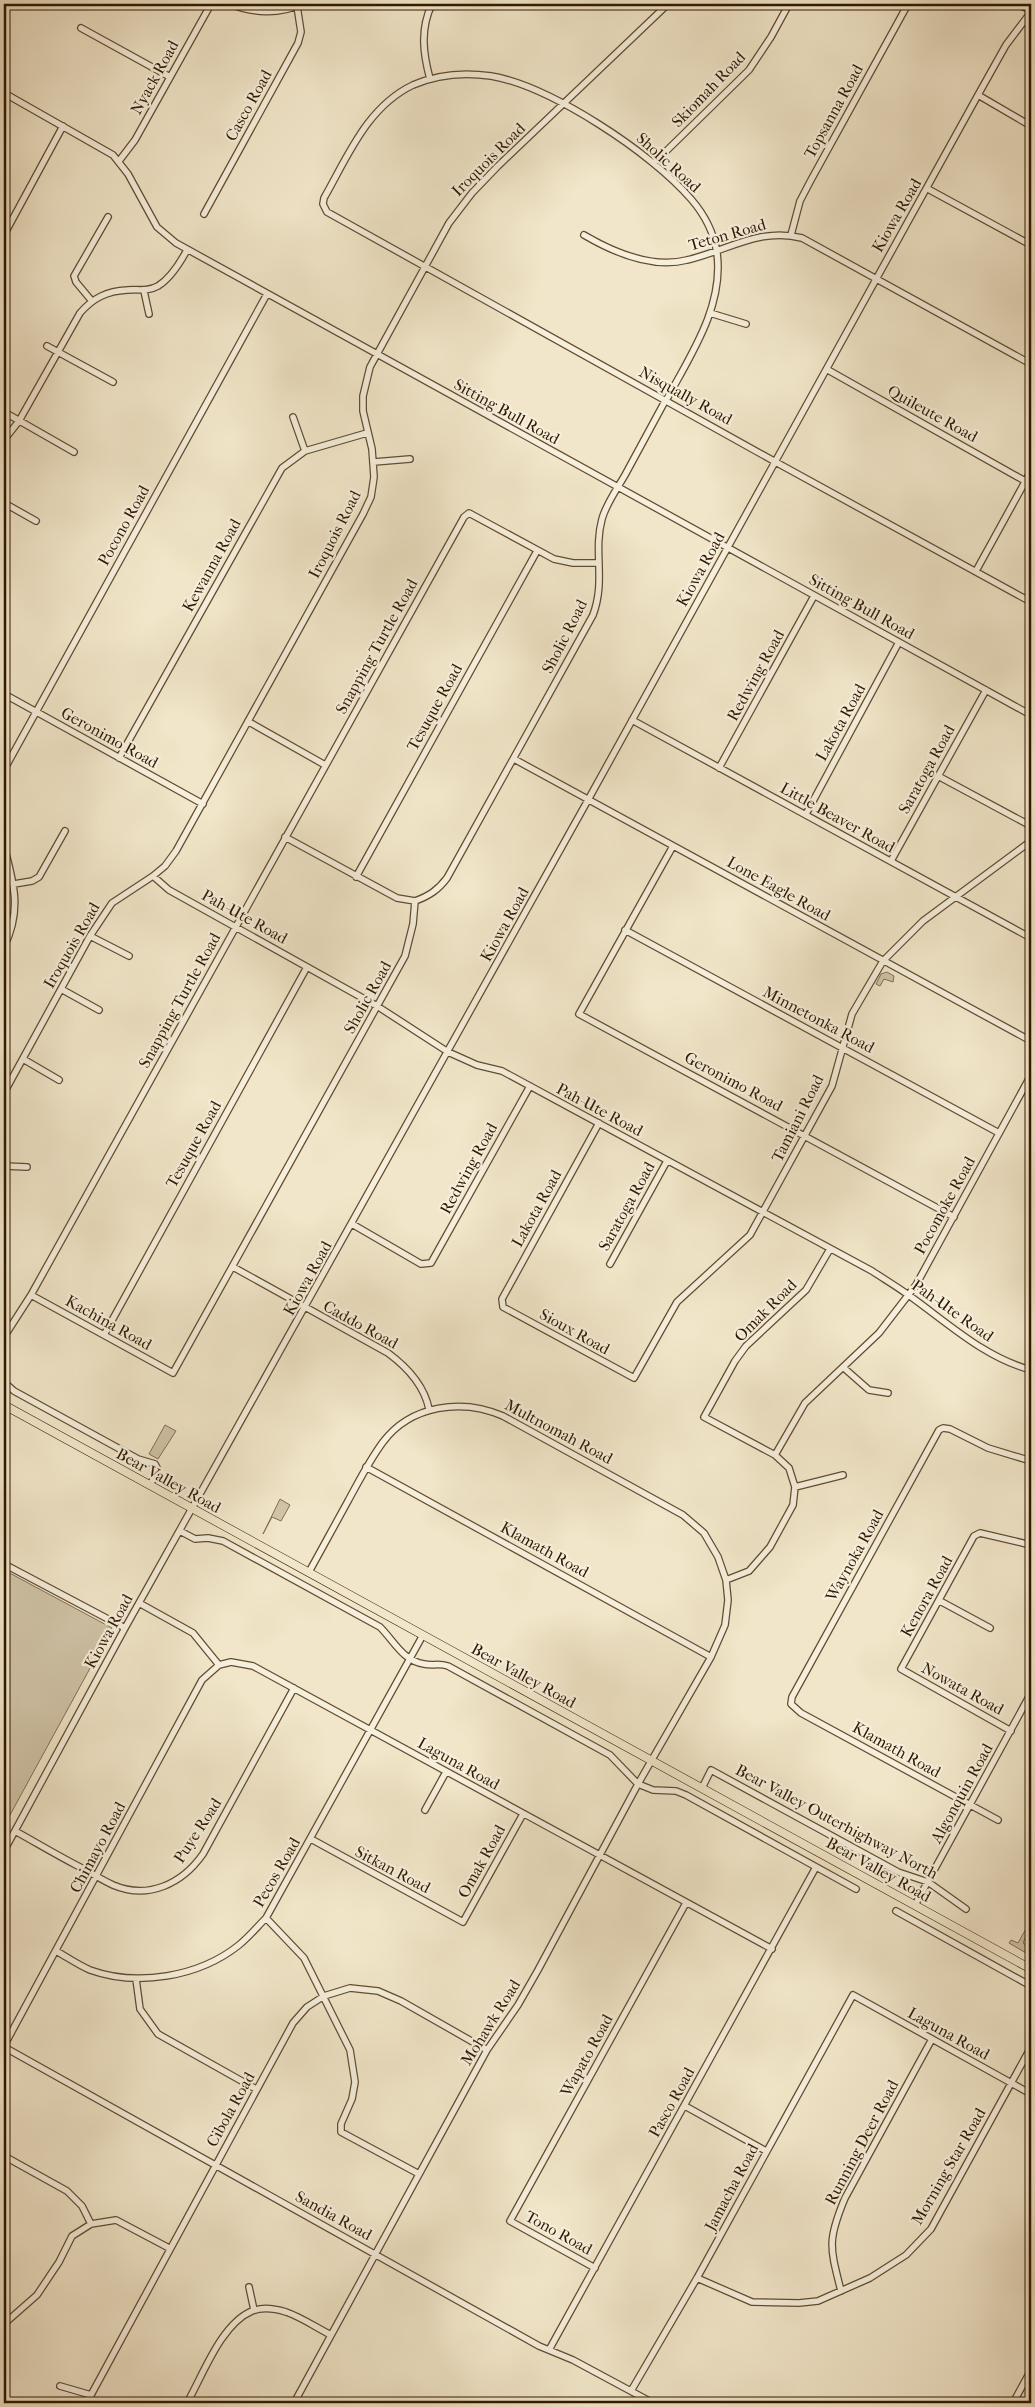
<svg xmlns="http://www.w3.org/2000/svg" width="1035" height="2407" viewBox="0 0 1035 2407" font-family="'IM FELL French Canon',serif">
<rect width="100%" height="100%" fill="#f1e6c9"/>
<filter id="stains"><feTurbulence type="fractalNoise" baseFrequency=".004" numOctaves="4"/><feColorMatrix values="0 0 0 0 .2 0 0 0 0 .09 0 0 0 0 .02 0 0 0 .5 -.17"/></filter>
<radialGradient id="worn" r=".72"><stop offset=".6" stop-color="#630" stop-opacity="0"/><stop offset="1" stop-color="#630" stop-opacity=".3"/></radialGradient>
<path fill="#d0c3a7" stroke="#806e54" d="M887,972L894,976L893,982L884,979L880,986L876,984L881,974Z
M165,1425L176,1431L158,1459L149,1454Z
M280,1499L290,1505L281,1521L272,1517L263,1534Z
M4,1570L112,1628L4,1826Z
M1027,1927L1028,1931L1023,1943L1031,1949V1956L1009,1943L1011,1940L1018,1943Z"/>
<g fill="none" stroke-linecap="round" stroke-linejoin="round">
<defs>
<path id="minor" d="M230,4C252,13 280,15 301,4
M1016,4L1031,10
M81,28L170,77
M430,79C423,53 420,29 432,4
M4,93L113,155L128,174L157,227L176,243L1031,715
M978,95L1031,126
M119,161L135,140L211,4
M654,163L749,70L771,37L789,4
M928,189L1031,245
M204,214L298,43L301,32L297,6
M4,235L63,126
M584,235C613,252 652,269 687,260C727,251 759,227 802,238L1031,364
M791,235L800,201L811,180L908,4
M144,291L149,314
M91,300L76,282L74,276L108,217
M710,313L746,324
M47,346L113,382
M828,370L1025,481
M4,412L74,452
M293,417L305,451
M4,440L19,421L80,313C93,298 107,291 127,290C138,289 147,292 158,286C171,278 180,263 187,250
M374,462L410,459
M4,503L36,521
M976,571L1031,471
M4,694L203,804
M632,720L1031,938
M249,722L325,765
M119,758L282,468L305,451L367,433
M514,759L1031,1041
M719,768L814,596
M4,770L267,294
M938,776L1031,826
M806,814L899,642
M285,837L397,898L415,901
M4,846C14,884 22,910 4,947
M673,846L579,1014L954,1217
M891,861L986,690
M153,876L169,890L377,1006L448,1052L477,1065L502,1071L872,1271C884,1279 896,1286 907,1294C947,1322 983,1357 1031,1370
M356,877L537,551
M14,884L32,881L39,877L65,831
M625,930L999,1133
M90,936L129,956
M61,989L99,1010
M23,1059L59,1080
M4,1093L90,936L112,903L153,876L165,866L176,851L363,514L371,497L374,477L372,449L363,411V396L370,367L449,223L472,193L498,166L668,4
M599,1123L502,1299L503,1307L634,1378L677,1302L750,1235L832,1086L852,1014L883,961L923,921L1031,841
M4,1166L27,1167
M352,1224L421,1264L431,1263L530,1086
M610,1264L667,1161
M233,1267L388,1353C407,1367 424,1385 429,1409
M1030,1275L1031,1272
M31,1295L173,1373L405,956L413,924L415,901C429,896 438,890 447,878L593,615C606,580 593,552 602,519C606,504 617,489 625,475C638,451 651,427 664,403L668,397C692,353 724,305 717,253C714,233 704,214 691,199C652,153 550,86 491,76C464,72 438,74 413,85C367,107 348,156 324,198L323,204L327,212L781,465L1031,602
M104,1335L307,967
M4,1337L31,1295L464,517L469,513L554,559L573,563H599
M844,1368L869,1390L888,1393
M4,1382L14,1391L138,1459L155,1464L158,1470L150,1485
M775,1455L805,1403L879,1333L916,1285L1031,1075
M366,1467L711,1657
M795,1487L843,1475
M180,1531L195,1539L208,1538L223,1541L380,1627C394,1641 403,1661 424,1664C432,1666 439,1663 448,1666L610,1755L638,1784L653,1790L676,1791L686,1795L856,1889
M4,1564L125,1628
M726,1580L749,1571L770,1547L793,1505L795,1487L789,1468L775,1455L704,1417L735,1361L746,1346L806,1290L830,1249
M940,1601L990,1628
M139,1603L193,1633L219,1665L231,1662L253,1666L772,1949
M1011,1731L901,1669L974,1536L980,1533L1031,1545
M702,1788L711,1770L898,1872L928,1882L966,1909
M425,1810L446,1772
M998,1820L801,1713L791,1704L792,1697L939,1430L943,1428L950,1429L988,1448L1031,1461
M15,1831C35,1842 55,1854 76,1865C88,1871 100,1879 113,1885C148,1900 182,1884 203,1854L294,1688
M311,1839L463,1922L523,1814
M4,1851L125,1628L588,800L978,95L1006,45L1031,12
M915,1905L1031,1693
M896,1911L1031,1986
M266,1918L304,1958L350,2050L355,2082L352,2099L341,2124V2132L419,2174
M56,1951C67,1957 78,1965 90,1970C137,1987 199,1977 239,1945C249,1937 257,1927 266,1918L423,1635
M136,1979L140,2009L158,2034L256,2089
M4,2046L202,1680L219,1665
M4,2047L539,2346L573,2360L653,2403
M685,2106L766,2151
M4,2156L67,2191L82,2206L91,2224
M595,2268L510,2221L686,1903
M697,2278L752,2302L799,2303L818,2301L870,2278L906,2255L931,2229L1031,2047
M249,2287L254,2310
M841,2291C830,2247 827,2241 845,2198L932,2039
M4,2324L37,2295L59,2262L72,2236L91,2224L116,2220L169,2248
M549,2350L816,1867
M60,2386L91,2395
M631,2391L697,2278L853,1995L1031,2094
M89,2403L91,2395L293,2023L307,2007L324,1996L350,1988L378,1991L401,2001L487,2050
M187,2403C203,2375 221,2324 252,2311C262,2307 276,2309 286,2312C301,2317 317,2328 331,2335
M294,2403L487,2050L518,2005L538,1970L638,1784L711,1657L725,1625L728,1600L726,1580L718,1557L704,1533L683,1515L503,1416C462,1398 411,1405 383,1442C369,1461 359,1481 348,1501C335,1525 322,1548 309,1572
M1013,2403L1031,2370"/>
<path id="major" d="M4,1405L1031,1969"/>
</defs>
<use href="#minor" stroke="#604c32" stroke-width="8"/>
<use href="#major" stroke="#301800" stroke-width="9"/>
<use href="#minor" stroke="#f6efdc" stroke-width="5.5"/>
<use href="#major" stroke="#f1e6c9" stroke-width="8"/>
</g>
<g text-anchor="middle" stroke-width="4.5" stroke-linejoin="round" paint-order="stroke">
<g font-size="16" fill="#301800" stroke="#f6efdc">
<text transform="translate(154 77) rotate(-61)" y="6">Nyack Road</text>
<text transform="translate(708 89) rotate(-46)" y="6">Skiomah Road</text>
<text transform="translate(248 105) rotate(-61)" y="6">Casco Road</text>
<text transform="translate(833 111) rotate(-61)" y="6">Topsanna Road</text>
<text transform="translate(488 159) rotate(-45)" y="6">Iroquois Road</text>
<text transform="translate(669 162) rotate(42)" y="6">Sholic Road</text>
<text transform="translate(896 215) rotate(-60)" y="6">Kiowa Road</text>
<text transform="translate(727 234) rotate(-16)" y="6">Teton Road</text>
<text transform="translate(686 395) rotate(29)" y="6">Nisqually Road</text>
<text transform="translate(507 411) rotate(29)" y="6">Sitting Bull Road</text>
<text transform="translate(933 413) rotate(29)" y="6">Quileute Road</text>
<text transform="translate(123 525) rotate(-61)" y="6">Pocono Road</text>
<text transform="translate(334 534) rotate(-63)" y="6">Iroquois Road</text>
<text transform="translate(211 565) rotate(-61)" y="6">Kewanna Road</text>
<text transform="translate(700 569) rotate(-61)" y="6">Kiowa Road</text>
<text transform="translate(862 606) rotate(29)" y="6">Sitting Bull Road</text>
<text transform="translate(564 636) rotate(-63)" y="6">Sholic Road</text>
<text transform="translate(376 646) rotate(-61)" y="6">Snapping Turtle Road</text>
<text transform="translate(755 675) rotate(-61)" y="6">Redwing Road</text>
<text transform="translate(434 707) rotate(-61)" y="6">Tesuque Road</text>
<text transform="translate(840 722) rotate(-61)" y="6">Lakota Road</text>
<text transform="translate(110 737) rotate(29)" y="6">Geronimo Road</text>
<text transform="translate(926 769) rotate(-61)" y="6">Saratoga Road</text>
<text transform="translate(838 817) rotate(29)" y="6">Little Beaver Road</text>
<text transform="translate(779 888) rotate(29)" y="6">Lone Eagle Road</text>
<text transform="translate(245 916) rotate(29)" y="6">Pah-Ute Road</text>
<text transform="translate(504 924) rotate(-61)" y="6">Kiowa Road</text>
<text transform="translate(71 945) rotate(-60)" y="6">Iroquois Road</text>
<text transform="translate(367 997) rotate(-61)" y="6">Sholic Road</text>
<text transform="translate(179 1000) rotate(-61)" y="6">Snapping Turtle Road</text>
<text transform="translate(819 1019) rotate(28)" y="6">Minnetonka Road</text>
<text transform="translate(734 1081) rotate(28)" y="6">Geronimo Road</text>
<text transform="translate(600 1109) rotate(28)" y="6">Pah-Ute Road</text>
<text transform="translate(797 1118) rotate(-63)" y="6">Tamiani Road</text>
<text transform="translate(193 1144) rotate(-61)" y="6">Tesuque Road</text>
<text transform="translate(468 1168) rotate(-61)" y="6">Redwing Road</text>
<text transform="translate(944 1205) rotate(-61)" y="6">Pocomoke Road</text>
<text transform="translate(626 1206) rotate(-61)" y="6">Saratoga Road</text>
<text transform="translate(536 1208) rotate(-61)" y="6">Lakota Road</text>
<text transform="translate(307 1278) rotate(-61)" y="6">Kiowa Road</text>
<text transform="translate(765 1310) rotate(-45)" y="6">Omak Road</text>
<text transform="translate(953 1310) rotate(35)" y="6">Pah-Ute Road</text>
<text transform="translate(109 1322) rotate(29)" y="6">Kachina Road</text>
<text transform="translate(361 1324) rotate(29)" y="6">Caddo Road</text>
<text transform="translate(575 1331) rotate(29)" y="6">Sioux Road</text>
<text transform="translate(559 1431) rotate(28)" y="6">Multnomah Road</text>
<text transform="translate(169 1480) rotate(29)" y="6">Bear Valley Road</text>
<text transform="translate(545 1549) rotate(29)" y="6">Klamath Road</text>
<text transform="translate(854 1555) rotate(-61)" y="6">Waynoka Road</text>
<text transform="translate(926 1596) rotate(-61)" y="6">Kenora Road</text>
<text transform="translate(108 1631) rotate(-61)" y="6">Kiowa Road</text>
<text transform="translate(524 1675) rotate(29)" y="6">Bear Valley Road</text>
<text transform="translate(963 1688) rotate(29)" y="6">Nowata Road</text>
<text transform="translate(897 1749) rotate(29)" y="6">Klamath Road</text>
<text transform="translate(459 1763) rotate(29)" y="6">Laguna Road</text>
<text transform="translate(961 1793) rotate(-61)" y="6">Algonquin Road</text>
<text transform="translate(837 1821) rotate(28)" y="6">Bear Valley Outerhighway North</text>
<text transform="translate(197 1830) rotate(-57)" y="6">Puye Road</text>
<text transform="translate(97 1847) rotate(-62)" y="6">Chimayo Road</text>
<text transform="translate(481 1861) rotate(-61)" y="6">Omak Road</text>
<text transform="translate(393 1869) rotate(28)" y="6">Sitkan Road</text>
<text transform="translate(879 1869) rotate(29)" y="6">Bear Valley Road</text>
<text transform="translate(276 1872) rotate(-60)" y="6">Pecos Road</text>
<text transform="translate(490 2022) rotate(-58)" y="6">Mohawk Road</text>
<text transform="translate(949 2033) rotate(29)" y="6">Laguna Road</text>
<text transform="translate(586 2055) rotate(-61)" y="6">Wapato Road</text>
<text transform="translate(671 2102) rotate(-61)" y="6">Pasco Road</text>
<text transform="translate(230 2109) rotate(-61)" y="6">Cibola Road</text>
<text transform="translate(861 2142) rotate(-62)" y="6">Running Deer Road</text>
<text transform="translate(948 2166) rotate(-60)" y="6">Morning Star Road</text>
<text transform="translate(731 2187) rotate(-62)" y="6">Jamacha Road</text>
<text transform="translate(334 2215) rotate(29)" y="6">Sandia Road</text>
<text transform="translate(559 2232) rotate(29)" y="6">Tono Road</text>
</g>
</g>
<rect width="1035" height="2407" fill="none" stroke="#f1e6c9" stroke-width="20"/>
<rect x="5" y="5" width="1025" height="2397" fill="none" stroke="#301800" stroke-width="2.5"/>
<rect x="10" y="10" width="1015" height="2387" fill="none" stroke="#301800"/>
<rect width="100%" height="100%" filter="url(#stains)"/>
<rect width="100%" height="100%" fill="url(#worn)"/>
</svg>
